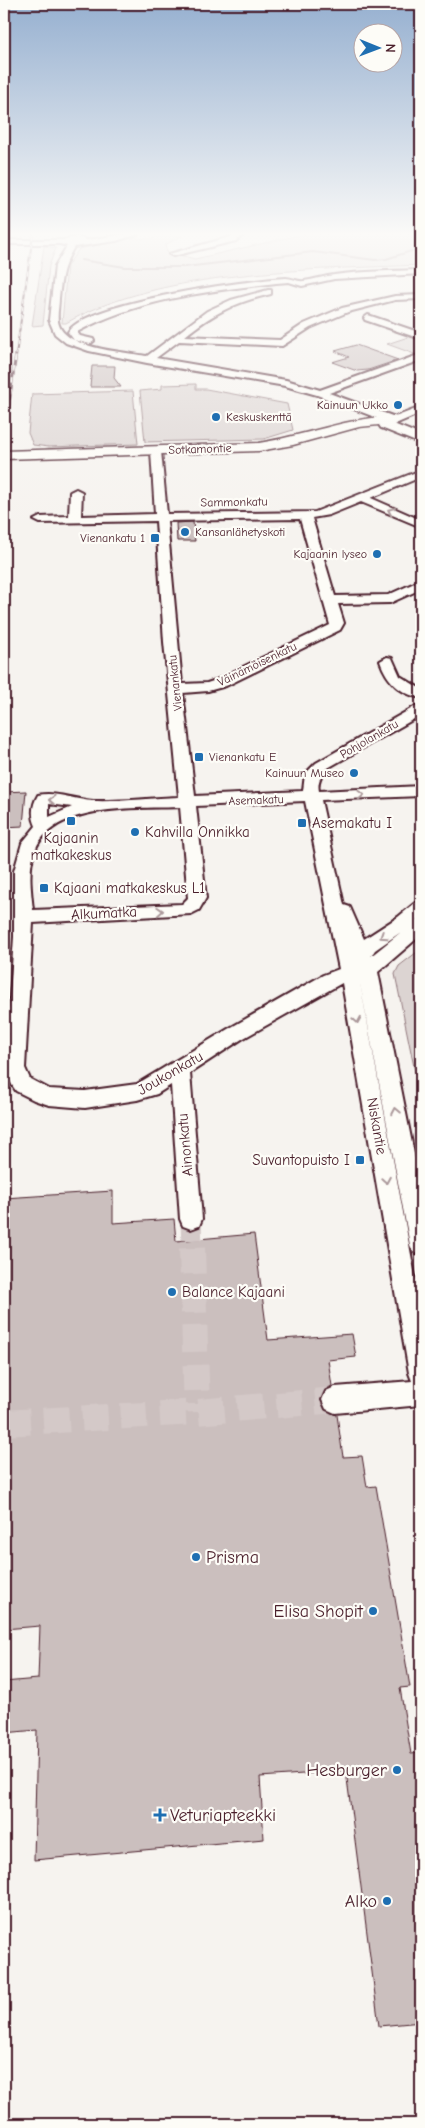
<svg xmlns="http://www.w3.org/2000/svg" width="425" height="2128" viewBox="0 0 425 2128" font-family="'Comic Neue',sans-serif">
<rect width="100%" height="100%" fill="#f6f3ef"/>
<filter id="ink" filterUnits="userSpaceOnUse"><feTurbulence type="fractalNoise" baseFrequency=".02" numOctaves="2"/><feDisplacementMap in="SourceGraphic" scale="10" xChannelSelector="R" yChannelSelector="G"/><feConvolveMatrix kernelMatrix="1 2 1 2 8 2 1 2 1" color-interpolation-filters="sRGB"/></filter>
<g filter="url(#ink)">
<path fill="#dcd4d2" stroke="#937a7e" d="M154,234L183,235L165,245L167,252L195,259L304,234H421V265C313,270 161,269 66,323H62L67,266L79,249L133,238L153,239Z
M44,246L56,248L49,266L43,325L32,326Z
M414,335L421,337V353L417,355L387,344Z
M196,384V389H206L287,404L293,430L264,439L145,442L140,391L162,389V385Z
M133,391L138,444L49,447L33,445L28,433L32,394Z
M421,949V1101L395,974L399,966Z"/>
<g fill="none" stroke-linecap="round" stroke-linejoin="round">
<path stroke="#8e7378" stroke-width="2" d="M81,260L125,267H185L313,252L375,260L386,259L421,248"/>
</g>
<path fill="#cbbfbe" stroke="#4a1f2b" d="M356,345L398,360L368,370L357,371L332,362L349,357L335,351Z
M92,366H115L114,378L121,387H90Z
M193,522L195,541H177L176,523Z
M26,791L23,826L4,827V792Z
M113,1191V1223L174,1219L176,1241L254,1234L268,1340L352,1334L356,1357L328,1360L332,1386L324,1390L320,1401L325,1411L337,1415L343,1457L362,1456L367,1487L376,1486L410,1687L400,1688L411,1754L421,1753V2022L379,2026L346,1771L260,1777L264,1839L34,1860L37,1730L4,1733V1682L38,1679L40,1626L4,1629V1198Z"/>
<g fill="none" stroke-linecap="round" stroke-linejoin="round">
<path stroke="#d4c9c8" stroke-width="21" stroke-dasharray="21 10" stroke-linecap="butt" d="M191,1219L192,1249"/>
<path stroke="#d4c9c8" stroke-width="26" stroke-dasharray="26 13" stroke-linecap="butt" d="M192,1248L197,1412
M4,1423L197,1412L335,1400"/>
<defs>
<path id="minor" d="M126,234H138L116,241L74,247C62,268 62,274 59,298C59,307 56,317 59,325C67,349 125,352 147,356L207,311L231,300L268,290H271V294C236,302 213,313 185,336L280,340L304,324L342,308L395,296L421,295V299L395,300L348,312L310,328L282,346L179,341L156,358L286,380L320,390L421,354V360L329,393L395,417L421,407V413L386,428L378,423L379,421H385L317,395L285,386L147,363L89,351L66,343L55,334L49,320L55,266L67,246L60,244H4V240H63L77,237L87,240Z
M237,234H245L236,241L173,256L169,254L230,237Z
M421,270V274L334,279L302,286L289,282L276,283C208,291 138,299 77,332L80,336L93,339L94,341L90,344L74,340L68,332C85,302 249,280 286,278C292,278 298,282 304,281C314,280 324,276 334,275C362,271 392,271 421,270Z
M368,315L421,333V339L365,320L364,318Z
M156,448L161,451L167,514L315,512L421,470V477L371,498L421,520V527L361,502L329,515L312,518L335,596L388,595L421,580V589L390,603L338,604L344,623L340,630L226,686L208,691L183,693L195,796L303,791L305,774L316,763L416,706L421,705V715L326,769C321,775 317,782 319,791L421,786V796L321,800L344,905L350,907L364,939L398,917L415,903L421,901V917L417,921L421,920V935L378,972L421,1189V1255L413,1252L410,1245L359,978L421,1308V1405L335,1413L326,1409L322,1400L326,1391L335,1387L412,1381L409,1373L342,983L242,1039L190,1073L202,1219L199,1226L191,1229L183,1226L180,1219L171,1085L157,1094L137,1100L85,1108L49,1105L34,1100L16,1091L12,1085L5,1068L14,937V871L22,843L36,826C31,815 32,805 38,795C56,791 75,800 93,801C121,802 150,798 179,797L164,642L156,521L40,523L34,520L40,517L69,516L70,492L76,489L82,492L81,516L155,514L151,451ZM300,519L330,625L216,680L207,683L182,684L167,521ZM305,801L339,969L323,975L228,1029L137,1084L85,1091L49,1089L30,1079L25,1068L33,923L191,914L199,910L206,898L196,806ZM49,804L72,807L49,817ZM180,807L188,898L182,904L33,910C31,891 28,871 34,853C51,802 138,809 180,807ZM401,932L371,956L375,950Z
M387,657L392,658L400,676L421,689V698C400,694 387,681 380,661Z"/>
<path id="major" d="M386,421L421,435V444L381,428L379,425Z"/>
<path id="highway" d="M393,416L398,417L400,420L398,423L359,427L293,445L259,451L4,459V451L259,443C304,436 347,418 393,416Z"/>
</defs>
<use href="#minor" stroke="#4a1f2b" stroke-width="4"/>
<use href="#major" stroke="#4a1f2b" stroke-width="4"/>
<use href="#highway" stroke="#4a1f2b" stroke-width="3"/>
<use href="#minor" fill="#fdfcf7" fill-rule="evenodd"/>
<use href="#major" fill="#fdfcf7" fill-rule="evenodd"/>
<use href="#highway" fill="#fdfcf7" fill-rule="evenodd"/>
<defs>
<path id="rail-far1" d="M16,355L33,234"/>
<path id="rail" d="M4,438L16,354"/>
</defs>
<use href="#rail-far1" stroke="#4a1f2b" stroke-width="2"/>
<use href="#rail" stroke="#4a1f2b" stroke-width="3"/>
<use href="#rail-far1" stroke="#fdfcf7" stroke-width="1" stroke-dasharray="4.5" stroke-linecap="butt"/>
<use href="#rail" stroke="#fdfcf7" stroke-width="2" stroke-dasharray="5.5" stroke-linecap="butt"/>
</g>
<defs><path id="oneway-chevron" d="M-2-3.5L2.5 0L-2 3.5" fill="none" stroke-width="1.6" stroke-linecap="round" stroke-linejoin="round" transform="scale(1.25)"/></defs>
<g stroke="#ac999b">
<use href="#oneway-chevron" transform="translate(391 511) rotate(-156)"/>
<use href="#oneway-chevron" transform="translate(361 795) rotate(-3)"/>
<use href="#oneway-chevron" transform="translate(52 800) rotate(-178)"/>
<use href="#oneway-chevron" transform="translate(160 911) rotate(-3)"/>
<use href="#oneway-chevron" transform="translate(383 936) rotate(147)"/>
<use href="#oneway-chevron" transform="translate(357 1020) rotate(80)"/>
<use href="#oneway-chevron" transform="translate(396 1111) rotate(-101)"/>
<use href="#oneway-chevron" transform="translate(386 1180) rotate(80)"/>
</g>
</g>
<linearGradient id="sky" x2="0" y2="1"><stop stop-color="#96b0d0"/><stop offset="0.44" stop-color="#fbfaf8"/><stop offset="1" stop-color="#fbfaf8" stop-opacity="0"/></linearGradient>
<rect width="425" height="532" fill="url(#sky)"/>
<g fill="#1f6fb2" stroke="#fdfcf7" stroke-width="2">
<circle cx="398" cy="405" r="5"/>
<circle cx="216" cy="417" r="5"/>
<circle cx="185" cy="532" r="5"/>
<rect x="150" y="533" width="10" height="10" rx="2.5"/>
<circle cx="377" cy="554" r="5"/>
<rect x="194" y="752" width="10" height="10" rx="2.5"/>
<circle cx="354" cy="773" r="5"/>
<rect x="66" y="816" width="10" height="10" rx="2.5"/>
<rect x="297" y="818" width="10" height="10" rx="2.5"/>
<circle cx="135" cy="832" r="5"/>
<rect x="39" y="883" width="10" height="10" rx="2.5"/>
<rect x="355" y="1155" width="10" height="10" rx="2.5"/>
<circle cx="172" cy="1292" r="5"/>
<circle cx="196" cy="1557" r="5"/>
<circle cx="373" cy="1611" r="5"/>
<circle cx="397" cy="1770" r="5"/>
<path d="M157.5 1807.5h5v5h5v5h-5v5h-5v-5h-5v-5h5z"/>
<circle cx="387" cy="1901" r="5"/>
</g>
<g text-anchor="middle" stroke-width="4.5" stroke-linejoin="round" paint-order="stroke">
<g font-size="12" fill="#4a1f2b" stroke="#fdfcf7" text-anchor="end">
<text x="388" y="409">Kainuun Ukko</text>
<text x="226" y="421" text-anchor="start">Keskuskenttä</text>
<text x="195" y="536" text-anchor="start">Kansanlähetyskoti</text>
<text x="145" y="542">Vienankatu 1</text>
<text x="367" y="558">Kajaanin lyseo</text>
<text x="209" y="761" text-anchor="start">Vienankatu E</text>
<text x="344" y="777">Kainuun Museo</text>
</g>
<g font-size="12" fill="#4a1f2b" stroke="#fdfcf7">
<text transform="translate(200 449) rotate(-2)" y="4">Sotkamontie</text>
<text transform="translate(234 502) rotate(-1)" y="4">Sammonkatu</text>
<text transform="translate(257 664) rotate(-26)" y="4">Väinämöisenkatu</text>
<text transform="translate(175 683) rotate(-96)" y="4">Vienankatu</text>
<text transform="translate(369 739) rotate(-30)" y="4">Pohjolankatu</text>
<text transform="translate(256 800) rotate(-2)" y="4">Asemakatu</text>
</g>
<g font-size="15" fill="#4a1f2b" stroke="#fdfcf7" text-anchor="start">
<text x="312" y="828">Asemakatu I</text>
<text x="145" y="837">Kahvilla Onnikka</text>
<text x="71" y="843" text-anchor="middle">Kajaanin<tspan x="71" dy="17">matkakeskus</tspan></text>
<text x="54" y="893">Kajaani matkakeskus L1</text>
<text x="350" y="1165" text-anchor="end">Suvantopuisto I</text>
<text x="182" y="1297">Balance Kajaani</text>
</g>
<g font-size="15" fill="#4a1f2b" stroke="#fdfcf7">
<text transform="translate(104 913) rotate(-3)" y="5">Alkumatka</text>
<text transform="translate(170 1073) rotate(-30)" y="5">Joukonkatu</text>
<text transform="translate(377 1126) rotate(80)" y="5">Niskantie</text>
<text transform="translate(185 1145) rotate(-95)" y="5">Ainonkatu</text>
</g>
<g font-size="18" fill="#4a1f2b" stroke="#fdfcf7" text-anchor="end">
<text x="206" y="1563" text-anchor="start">Prisma</text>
<text x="363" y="1617">Elisa Shopit</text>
<text x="387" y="1776">Hesburger</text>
<text x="170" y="1821" text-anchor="start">Veturiapteekki</text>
<text x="377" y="1907">Alko</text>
</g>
</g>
<rect width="425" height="2128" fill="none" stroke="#fdfcf7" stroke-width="20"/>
<rect x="10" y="10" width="405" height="2108" fill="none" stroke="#4a1f2b" stroke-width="2" filter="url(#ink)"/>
<g transform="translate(378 48) rotate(91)"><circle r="24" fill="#fdfcf7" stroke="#b5a4a5"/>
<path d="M0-4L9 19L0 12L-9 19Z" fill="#1f6fb2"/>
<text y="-8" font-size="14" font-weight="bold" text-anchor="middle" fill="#4a1f2b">N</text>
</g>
</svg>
